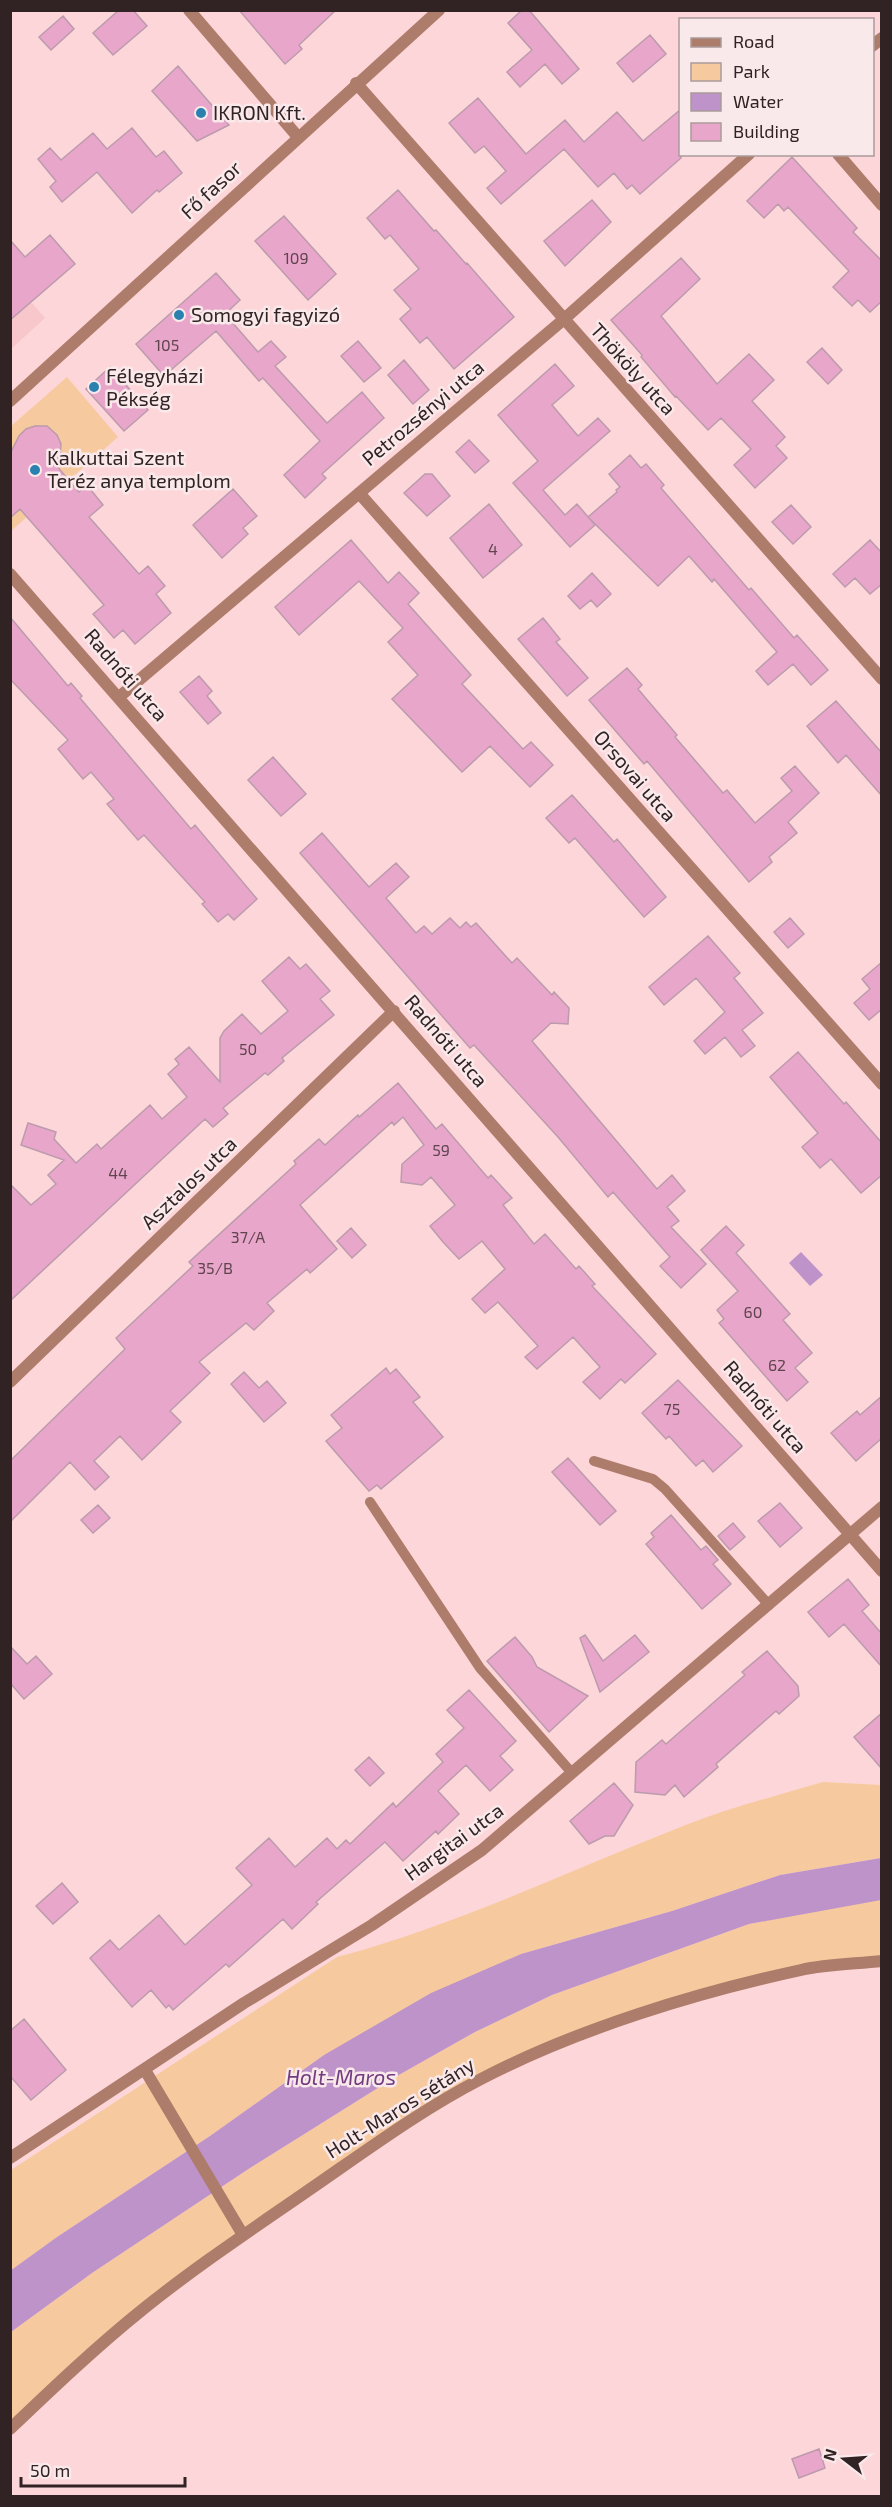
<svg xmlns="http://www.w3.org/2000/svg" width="892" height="2507" viewBox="0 0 892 2507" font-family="'Exo 2',sans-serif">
<rect width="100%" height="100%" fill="#fdd6d9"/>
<path fill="#f7c7cc" d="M10,278L45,318L11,349H10Z"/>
<path fill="#f6ca9e" d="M67,377L118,437L11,531L10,427Z
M823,1782L881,1785V1858L780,1875L672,1911L521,1954L324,2055L210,2136L57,2237L11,2271V2170L337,1957C457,1925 568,1871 683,1826C728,1808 776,1796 823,1782Z
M871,1900H881V1961L803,1969L603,2027L480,2079L142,2310L11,2429V2332L92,2273L250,2168L397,2076L475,2032L552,1995L749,1924Z"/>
<path fill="#bd93ca" d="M801,1252L823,1275L810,1286L789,1263Z
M881,1858V1900L749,1924L552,1995L475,2032L397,2076L250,2168L92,2273L11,2332L10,2271L57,2237L210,2136L324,2055L431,1993L521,1954L672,1911L780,1875Z"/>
<path fill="#e9a6cb" stroke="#bb9bac" stroke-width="1.5" d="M119,10H133L147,26L113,55L93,33Z
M239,10H336L299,45L302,49L285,64Z
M522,10H529L579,69L562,84L545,64L520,87L507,72L532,50L508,23Z
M63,16L74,29L51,50L39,37Z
M650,35L666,54L633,82L617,63Z
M178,66L229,125L197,141L152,91Z
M478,98L526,154L565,120L584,142L617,112L643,141L681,109V158L640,194L632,185L627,189L614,173L598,187L564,149L501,204L487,188L506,171L484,146L475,153L449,123Z
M132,128L156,157L164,151L182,173L159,192L157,190L132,213L97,172L62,202L50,187L56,181L38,159L50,148L61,160L93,133L107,149Z
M792,157L857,228L853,232L882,261V301L870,312L858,300L852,306L833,287L849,271L788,207L784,211L778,204L764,218L747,201Z
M398,190L434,231L436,230L466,264L467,263L514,317L454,369L427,337L420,343L400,319L411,309L394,290L419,269L390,235L385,239L367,218Z
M592,200L611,222L565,266L544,241Z
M284,216L336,274L308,300L255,241Z
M50,235L75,264L10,320V240L25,257Z
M681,258L700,279L661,316L717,384L749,354L774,380L752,401L785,437L776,446L787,458L755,488L734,465L751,449L721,418L708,430L676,396L675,397L641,357L642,355L611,320Z
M216,273L240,300L225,314L258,352L271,341L286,357L275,366L327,423L362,392L384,418L322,474L326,478L305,498L284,475L320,441L263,378L259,381L216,331L164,376L136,344Z
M358,341L381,368L364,382L341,356Z
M822,348L842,370L828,384L807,362Z
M404,360L429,390L413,404L388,375Z
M555,364L574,386L552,405L578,436L598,418L610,431L543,490L565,515L577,504L595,525L570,547L513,483L538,461L498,415Z
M110,367L148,410L124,431L86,389Z
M35,426H47L57,435L61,444L60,456L55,464L79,492L87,485L103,505L89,517L139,574L148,566L165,586L156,594L171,613L135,644L123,630L114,638L93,614L104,605L20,509L10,518V454L19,436L26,429Z
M469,440L489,461L475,473L456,452Z
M630,455L641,468L646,464L664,485L661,488L749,590L751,588L794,638L797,635L828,670L811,685L793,664L768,685L756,671L777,652L714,579L712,582L689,556L658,586L588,517L617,492L616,490L620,487L609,474Z
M425,474H432L450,496L427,516L404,493Z
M233,489L257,516L243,528L248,534L222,558L193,525Z
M489,504L522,545L483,578L450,538Z
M791,505L811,527L793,544L772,522Z
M351,540L388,583L399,572L419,593L408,604L471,675L462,684L523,749L531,742L553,765L530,787L490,746L462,772L392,699L418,675L388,642L403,628L359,581L299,635L275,607Z
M870,540L882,553V584L870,594L855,578L845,587L833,574Z
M592,573L611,594L597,607L591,600L580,609L568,596Z
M10,617L68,686L71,683L82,696L80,698L191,829L195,825L257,899L234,920L228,914L218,922L202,904L205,902L144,835L138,840L107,804L114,799L91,772L83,779L58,749L68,740L10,679Z
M543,618L560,639L556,642L588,678L567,696L518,639Z
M627,668L642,685L638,689L677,735L675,737L723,793L727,790L755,823L792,791L781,778L795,766L819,793L788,822L797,833L769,857L772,862L749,882L647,761L644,764L589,700Z
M199,676L212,691L207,696L221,713L208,724L180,692Z
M836,701L882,753V796L846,755L838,763L807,726Z
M273,757L306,794L281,816L248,780Z
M572,795L614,842L617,839L666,897L644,917L575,838L569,843L546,818Z
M322,833L369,887L396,863L409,877L386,898L416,933L424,926L432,934L450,918L460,928L466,922L471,927L476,923L512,963L517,958L552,995L554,992L569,1008L568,1024L551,1023L532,1041L657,1189L672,1175L685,1191L667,1207L679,1221L671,1227L706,1264L681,1288L660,1266L670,1257L613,1192L608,1197L558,1137L474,1045L470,1048L300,853Z
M790,918L804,934L788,948L774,932Z
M708,936L740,973L734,978L763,1013L742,1030L755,1046L741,1057L725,1037L705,1054L694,1041L725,1012L696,978L664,1005L649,987Z
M289,957L300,969L306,964L330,991L320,999L334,1015L282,1058L284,1061L268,1075L265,1073L223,1108L228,1114L213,1127L205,1119L10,1301V1184L31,1205L56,1184L48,1175L64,1160L21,1145L28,1123L56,1132L54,1139L76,1163L97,1144L101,1149L150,1105L162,1119L187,1097L168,1074L179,1064L175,1059L189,1047L220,1082V1038L224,1031L242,1014L261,1034L288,1011L262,981Z
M882,962V1009L869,1020L854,1003L870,989L862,979Z
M798,1052L844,1104L846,1102L882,1143V1175L861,1193L831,1159L820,1168L802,1147L818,1133L770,1077Z
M398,1083L436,1129L442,1124L488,1178L491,1175L512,1198L503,1205L534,1244L545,1234L576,1269L579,1266L595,1284L592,1286L656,1354L625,1383L621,1379L600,1399L583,1382L600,1367L573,1337L537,1369L525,1357L538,1346L498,1302L485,1313L472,1299L505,1269L482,1241L459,1259L443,1242L430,1226L455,1205L431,1177L422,1185L401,1182L402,1164L424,1145L403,1117L394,1125L392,1122L300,1205L337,1249L310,1273L307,1269L267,1303L274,1311L254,1330L246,1323L199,1362L210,1373L170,1411L181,1422L142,1460L120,1436L94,1461L109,1477L95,1490L70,1462L10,1522V1461L125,1349L116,1338L193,1266L189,1262L296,1164L294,1161L319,1139L325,1145L358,1115L359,1117Z
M726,1226L744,1245L736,1253L790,1314L783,1320L812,1353L795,1368L808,1382L787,1401L719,1323L724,1319L717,1310L738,1291L701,1250Z
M351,1228L366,1245L352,1258L337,1241Z
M386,1368L390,1374L396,1369L420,1397L413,1402L443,1437L381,1489L377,1485L369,1491L326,1441L342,1428L331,1415Z
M244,1372L259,1388L267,1381L286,1403L264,1422L231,1384Z
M678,1380L742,1446L713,1472L703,1460L696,1466L669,1436L666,1439L642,1413Z
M882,1396V1438L856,1461L831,1433L857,1411L860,1415Z
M568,1458L616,1511L600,1525L552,1472Z
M780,1503L802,1528L780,1547L758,1521Z
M98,1505L110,1518L93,1533L81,1520Z
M671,1515L701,1550L706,1546L718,1560L713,1564L731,1584L702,1609L646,1544L654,1537L651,1533Z
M733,1523L745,1537L730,1550L718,1536Z
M848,1579L869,1605L862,1611L882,1634V1667L844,1624L829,1637L808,1612Z
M585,1635L603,1661L635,1635L649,1652L600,1692L580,1638Z
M515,1637L532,1657L537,1667L588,1696L549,1732L487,1661Z
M10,1646L27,1664L36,1656L52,1674L24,1699L10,1683Z
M767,1651L798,1686L799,1696L779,1714L776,1711L716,1764L718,1767L684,1797L675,1785L665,1795L635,1792L636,1762L662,1740L666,1744L745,1675L742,1672Z
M469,1690L516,1741L500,1756L513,1770L490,1791L466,1765L438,1791L459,1814L438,1834L436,1831L403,1861L385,1842L316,1902L318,1904L292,1929L283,1919L229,1967L226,1964L173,2010L169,2005L166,2008L151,1990L132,2007L90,1958L110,1940L119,1950L159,1915L185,1945L252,1885L236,1868L269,1838L295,1867L327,1838L337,1849L346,1840L350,1844L393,1803L396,1807L443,1762L436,1754L464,1728L447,1710Z
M882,1713V1769L854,1737Z
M369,1757L384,1773L370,1786L355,1770Z
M614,1783L633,1805L614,1836H605L589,1844L570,1821Z
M62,1883L78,1902L53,1924L36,1906Z
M24,2019L66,2070L31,2100L10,2076V2031Z
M819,2449L825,2468L799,2478L792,2459Z"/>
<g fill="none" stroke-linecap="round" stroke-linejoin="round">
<path stroke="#ae7c6b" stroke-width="10" d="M594,1461L653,1479L665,1489L769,1605
M370,1502L480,1668L572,1773"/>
<path stroke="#ae7c6b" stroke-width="12" d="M189,10L298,137
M872,46L882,38
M838,154L882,205
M359,493L882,1084
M10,574L882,1571
M119,697L563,320L749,154
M10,1382L394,1011
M145,2070L243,2235
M10,2158L244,2003L372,1925L482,1850L882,1507
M10,2429C53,2388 96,2347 142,2310C194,2268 251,2230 306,2192C363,2153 419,2111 481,2079C577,2029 695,1993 801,1970C827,1964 855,1964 882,1961"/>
<path stroke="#ae7c6b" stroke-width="12" d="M356,83L882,679
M10,401L439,10"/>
</g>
<g fill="#2a80af" stroke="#fae9eb" stroke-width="2">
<circle cx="201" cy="113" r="6"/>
<circle cx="179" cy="315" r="6"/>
<circle cx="94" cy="387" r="6"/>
<circle cx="35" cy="470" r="6"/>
</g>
<g text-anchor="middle" stroke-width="5" stroke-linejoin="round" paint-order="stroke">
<g font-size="16" fill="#5f444e">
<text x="296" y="264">109</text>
<text x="167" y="351">105</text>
<text x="493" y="555">4</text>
<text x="248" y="1055">50</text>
<text x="441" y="1156">59</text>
<text x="118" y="1179">44</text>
<text x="248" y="1243">37/A</text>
<text x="215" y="1274">35/B</text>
<text x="753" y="1318">60</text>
<text x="777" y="1371">62</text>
<text x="672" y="1415">75</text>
</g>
<g font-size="20" fill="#312324" stroke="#fae9eb" text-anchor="start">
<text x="213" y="120">IKRON Kft.</text>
<text x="191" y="322">Somogyi fagyizó</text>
<text x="106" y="383">Félegyházi<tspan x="106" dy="23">Pékség</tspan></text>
<text x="47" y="465">Kalkuttai Szent<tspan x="47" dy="23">Teréz anya templom</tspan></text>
</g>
<g font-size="20" fill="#312324" stroke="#fae9eb">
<text transform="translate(211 190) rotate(-43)" y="7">Fő fasor</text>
<text transform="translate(633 369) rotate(48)" y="7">Thököly utca</text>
<text transform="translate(423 413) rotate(-40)" y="7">Petrozsényi utca</text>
<text transform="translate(126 675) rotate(49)" y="7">Radnóti utca</text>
<text transform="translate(635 776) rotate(49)" y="7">Orsovai utca</text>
<text transform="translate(446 1041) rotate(49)" y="7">Radnóti utca</text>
<text transform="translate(189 1183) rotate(-44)" y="7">Asztalos utca</text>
<text transform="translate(765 1407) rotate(49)" y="7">Radnóti utca</text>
<text transform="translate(454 1842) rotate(-36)" y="7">Hargitai utca</text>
<text transform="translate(400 2108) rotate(-32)" y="7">Holt-Maros sétány</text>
</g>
<g font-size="21" font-style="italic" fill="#713c80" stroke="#fae9eb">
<text x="341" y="2085">Holt-Maros</text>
</g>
</g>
<rect width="892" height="2507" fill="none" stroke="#312324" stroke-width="24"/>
<rect x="679" y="18" width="195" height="138" fill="#fae9eb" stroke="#aa9a9b" stroke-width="1.5"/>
<rect x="691" y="38" width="30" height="9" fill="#ae7c6b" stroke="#aa9a9b" stroke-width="1.5"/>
<text x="733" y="48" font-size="18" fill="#312324">Road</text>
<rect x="691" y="63" width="30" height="18" fill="#f6ca9e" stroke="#aa9a9b" stroke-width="1.5"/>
<text x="733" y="78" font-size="18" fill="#312324">Park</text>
<rect x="691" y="93" width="30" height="18" fill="#bd93ca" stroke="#aa9a9b" stroke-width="1.5"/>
<text x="733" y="108" font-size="18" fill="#312324">Water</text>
<rect x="691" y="123" width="30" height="18" fill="#e9a6cb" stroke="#aa9a9b" stroke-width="1.5"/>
<text x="733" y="138" font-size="18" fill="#312324">Building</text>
<g transform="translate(844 2459) rotate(287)" stroke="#fae9eb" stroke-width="4.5" paint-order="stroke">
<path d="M0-4.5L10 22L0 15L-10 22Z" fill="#312324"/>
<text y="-9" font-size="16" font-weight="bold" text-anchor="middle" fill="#312324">N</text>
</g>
<path d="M21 2477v9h164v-9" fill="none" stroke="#312324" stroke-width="3"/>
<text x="30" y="2477" font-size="18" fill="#312324" stroke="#fae9eb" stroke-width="4.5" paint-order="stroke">50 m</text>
</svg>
